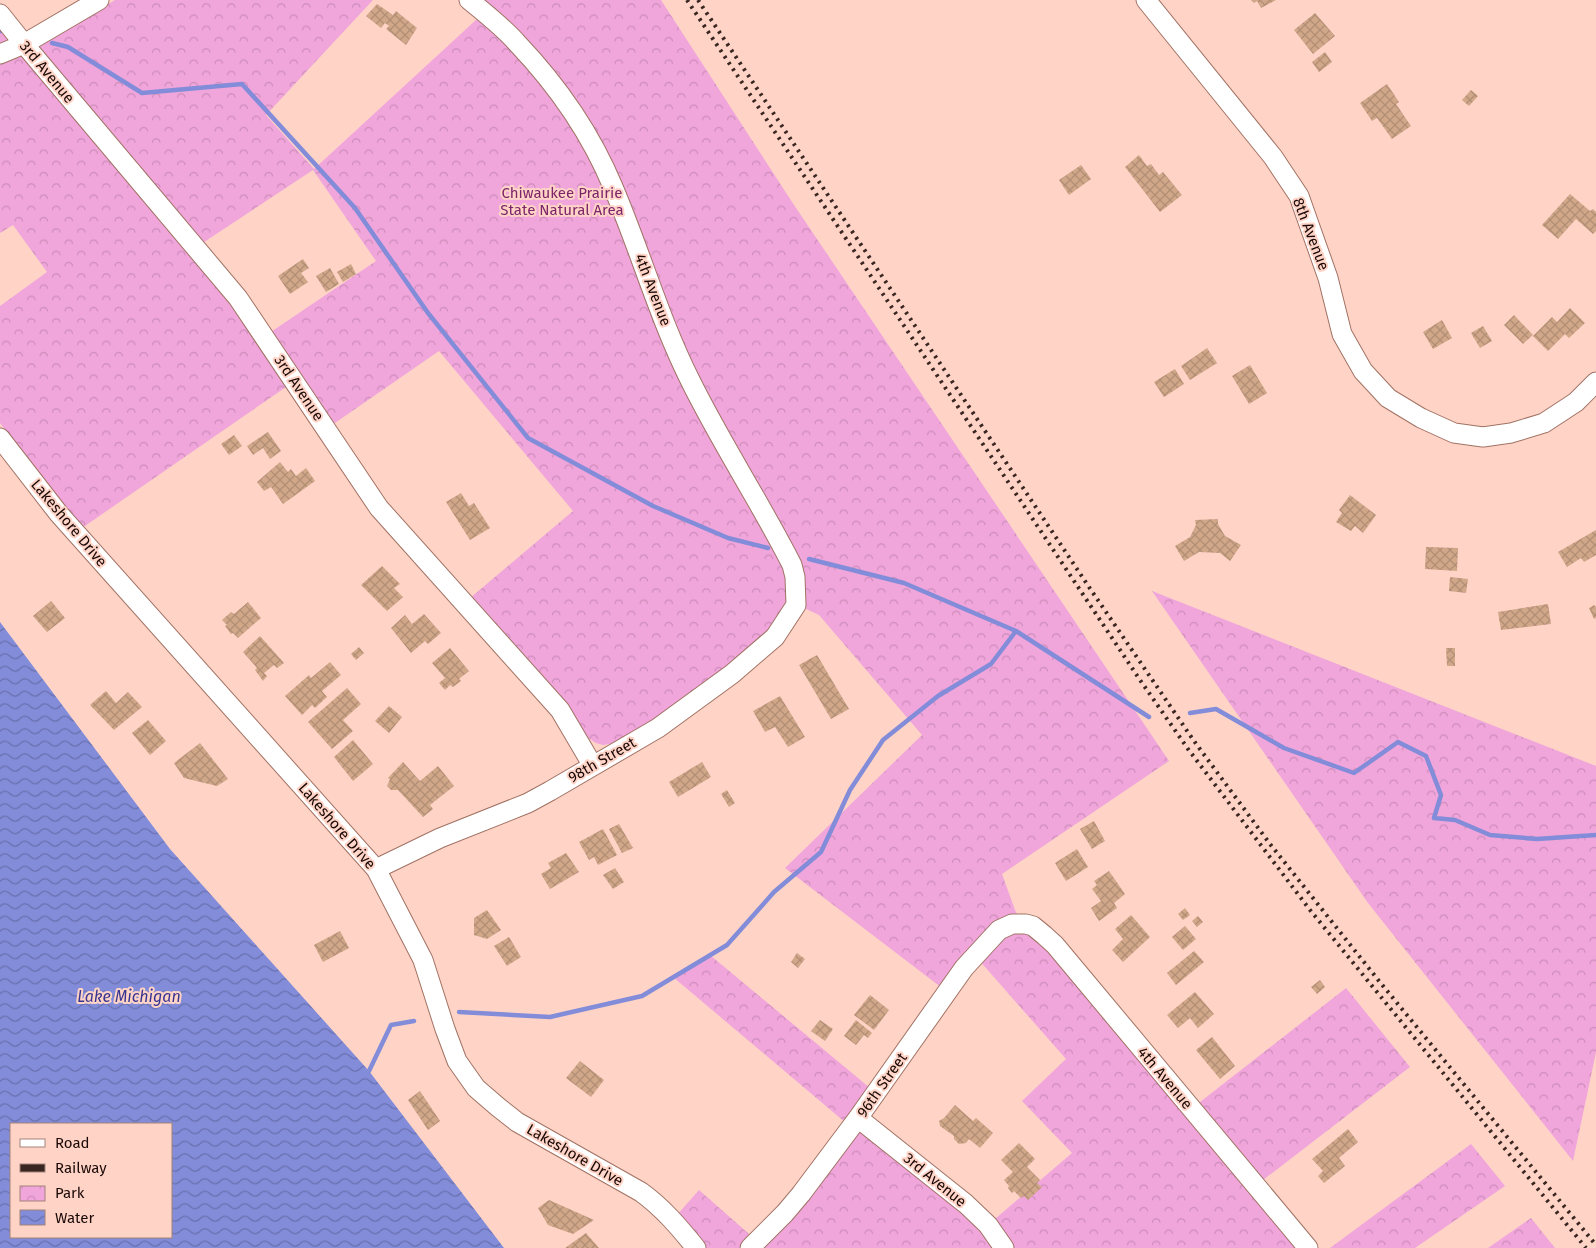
<svg xmlns="http://www.w3.org/2000/svg" width="1596" height="1248" viewBox="0 0 1596 1248" font-family="'Fira Sans',sans-serif">
<defs>
<pattern id="park-crowns" width="20" height="18" patternUnits="userSpaceOnUse" patternTransform="scale(1.25)"><rect width="20" height="18" fill="#f0a5db"/><path d="M2 6a3 3 0 1 1 6 0M12 15a3 3 0 1 1 6 0" fill="none" stroke="#cd8dba"/></pattern>
<pattern id="water-waves" width="16" height="10" patternUnits="userSpaceOnUse" patternTransform="scale(1.25)"><rect width="16" height="10" fill="#828cd9"/><path d="M0 5q4-4 8 0t8 0" fill="none" stroke="#6a70ae"/></pattern>
<pattern id="building-cross-hatch" width="8" height="8" patternUnits="userSpaceOnUse" patternTransform="scale(1.25)"><rect width="8" height="8" fill="#d0a789"/><path d="M0 0l8 8M0 8l8-8" fill="none" stroke="#b28e75"/></pattern>
</defs>
<rect width="100%" height="100%" fill="#ffd4c7"/>
<path fill="url(#park-crowns)" fill-rule="evenodd" d="M115,0H373L266,115L314,169L489,8L480,0H661L792,202L1169,761L1002,874L1015,910L1025,930L1037,938L1186,1113L1346,988L1410,1067L1250,1190L1300,1248H1005L988,1225L1072,1153L1022,1101L1066,1059L971,951L942,988L785,868L922,735L819,615L789,601L764,638L672,709L616,743L603,745L596,743L585,736L469,599L573,511L439,351L332,425L299,378L82,528L0,423V306L47,272L13,225L0,233V22L24,54ZM313,170L376,261L259,340L192,250Z
M1152,591L1596,766V1052L1573,1161L1368,903Z
M710,955L876,1093L865,1124L975,1212L999,1248H702L677,1215L699,1190L757,1241L846,1123L673,977Z
M1471,1144L1505,1186L1415,1248H1330Z
M1531,1218L1555,1248H1488Z"/>
<path fill="url(#water-waves)" fill-rule="evenodd" d="M0,622L170,849L369,1071L504,1248H0ZM11,1124H171V1237H11Z"/>
<g fill="none" stroke-linecap="round" stroke-linejoin="round">
<path stroke="#828cd9" stroke-width="4.5" d="M0,31H1
M52,43L68,47L142,93L242,84L355,208L428,313L528,438L653,506L728,538L768,548
M809,559L904,583L1016,631L1149,717
M1190,713L1216,709L1284,748L1354,773L1398,742L1426,756L1441,795L1434,818L1455,820L1490,835L1537,839L1596,835
M459,1012L550,1017L642,996L727,945L774,892L821,852L850,790L883,740L938,696L991,664L1016,631
M369,1071L391,1025L414,1021"/>
</g>
<path fill="url(#building-cross-hatch)" d="M1251,0H1276L1261,8L1257,1L1254,3Z
M377,4L393,15L396,11L417,28L406,45L386,29L389,26L385,23L381,28L366,16Z
M1315,13L1335,36L1313,54L1294,30Z
M1325,52L1332,62L1319,72L1312,62Z
M1387,84L1399,102L1396,104L1411,126L1392,139L1377,118L1372,121L1360,103Z
M1471,90L1478,96L1469,106L1462,100Z
M1139,155L1147,166L1151,164L1159,175L1163,172L1182,195L1160,212L1125,167Z
M1081,165L1091,179L1069,195L1059,180Z
M1570,194L1590,211L1593,209L1596,212V231L1593,234L1576,219L1558,239L1542,225Z
M303,259L309,268L301,273L308,282L290,294L278,276Z
M351,264L356,274L343,282L337,272Z
M330,268L339,284L326,292L316,276Z
M1570,308L1585,323L1569,338L1565,334L1548,351L1533,336L1552,317L1557,322Z
M1514,315L1533,335L1523,344L1504,325Z
M1442,320L1452,338L1433,349L1423,332Z
M1483,326L1492,341L1480,348L1471,333Z
M1207,348L1217,363L1190,380L1181,366Z
M1250,365L1267,393L1249,404L1232,376Z
M1175,369L1184,384L1164,397L1154,382Z
M268,432L281,451L270,459L263,448L253,455L247,446Z
M234,435L242,446L229,455L221,444Z
M280,462L288,472L291,469L296,476L306,468L315,481L283,504L271,487L264,491L257,482Z
M461,493L469,506L474,503L490,528L470,540L446,502Z
M1350,495L1376,515L1363,533L1355,526L1351,531L1336,522L1342,513L1339,510Z
M1218,519V524L1225,536L1241,545L1230,561L1220,553L1199,552L1184,561L1175,546L1190,537L1196,525L1195,520Z
M1596,530V555L1584,562L1581,558L1567,567L1558,552Z
M1426,547L1458,548L1457,571L1425,569Z
M382,566L400,584L394,588L403,597L387,611L361,585Z
M1450,577L1468,579L1466,593L1449,591Z
M51,601L65,618L47,632L33,616Z
M248,602L261,618L238,638L233,633L231,634L225,626L227,625L222,620L231,612L234,614Z
M1548,604L1551,624L1501,630L1498,612Z
M1594,605L1596,607V618L1594,619L1589,608Z
M424,614L441,633L428,644L425,641L411,653L391,628L405,615L412,624Z
M260,636L284,663L277,668L274,665L264,673L267,676L263,681L255,670L257,668L243,652Z
M359,647L364,653L356,660L351,654Z
M450,648L469,671L459,679L461,681L453,687L450,685L445,690L439,683L445,678L432,663Z
M1446,648H1455V666H1447Z
M817,655L849,709L831,719L799,665Z
M330,662L341,675L322,691L327,697L315,708L312,705L302,715L285,696L309,675L311,678Z
M347,688L361,704L343,720L353,731L332,749L308,722Z
M106,691L116,703L128,692L142,707L114,730L90,705Z
M780,696L805,737L788,747L775,727L765,732L753,711Z
M389,706L402,717L389,733L375,721Z
M148,720L166,741L150,755L132,733Z
M353,740L373,764L353,781L334,757Z
M200,743L228,779L217,786L184,778L174,763Z
M403,762L420,781L438,766L454,786L430,805L433,809L423,817L398,790H391L387,786L390,779L388,778Z
M702,762L711,777L678,797L669,782Z
M727,790L735,803L729,807L721,794Z
M1094,821L1105,841L1092,849L1080,829Z
M619,824L633,848L622,853L609,829Z
M603,829L617,855L598,865L594,857L589,860L579,842Z
M1077,849L1088,867L1066,881L1055,863Z
M566,853L579,872L550,889L541,874L551,868L548,863Z
M615,868L624,882L613,889L603,875Z
M1109,871L1125,894L1114,903L1117,908L1099,921L1091,908L1101,901L1092,889L1097,885L1094,881Z
M1185,908L1190,915L1183,920L1178,914Z
M487,910L501,930L487,939L474,935V918Z
M1131,915L1150,937L1123,962L1112,950L1123,939L1115,929Z
M1198,916L1203,922L1197,927L1192,921Z
M1185,926L1196,939L1183,950L1172,937Z
M340,931L349,948L323,962L314,945Z
M509,937L521,957L507,966L494,946Z
M1194,951L1204,962L1176,985L1167,973Z
M797,953L805,959L798,968L791,962Z
M1320,980L1325,987L1317,994L1311,987Z
M1195,992L1214,1014L1198,1028L1190,1018L1178,1028L1167,1015Z
M870,995L889,1010L874,1030L854,1015Z
M820,1020L833,1029L825,1041L811,1031Z
M856,1020L872,1033L868,1038L864,1035L856,1045L844,1036Z
M1212,1037L1235,1066L1220,1079L1196,1050Z
M580,1061L604,1080L591,1097L566,1078Z
M420,1091L440,1121L428,1130L408,1100Z
M955,1105L973,1121L976,1118L993,1133L980,1148L969,1139L966,1143L959,1144L954,1139V1136L940,1126L939,1121L944,1118Z
M1348,1129L1358,1142L1339,1158L1345,1166L1324,1183L1318,1176L1323,1171L1312,1159Z
M1019,1143L1035,1159L1027,1167L1040,1180L1037,1183L1042,1187L1028,1200L1024,1196L1021,1198L1014,1191L1012,1193L1008,1188L1009,1186L1004,1180L1013,1172L1001,1160Z
M549,1200L594,1220L573,1234L548,1225L538,1208Z
M586,1233L599,1248H565Z"/>
<g fill="none" stroke-linecap="round" stroke-linejoin="round">
<defs>
<path id="minor" d="M1146,0L1273,157L1299,196L1328,278L1342,334L1363,371L1388,398L1421,418L1454,433L1483,437L1511,433L1544,423L1576,402L1596,382
M0,14L24,44L238,298L379,508L560,710L593,766
M0,54L24,44L99,0
M0,438L59,514L376,869L423,960L445,1029L457,1061L476,1088L498,1107L517,1122L641,1192C663,1208 679,1227 696,1248
M376,869L440,838L528,803L550,791L658,728L732,674L775,637L796,605L795,577L792,565C760,502 721,443 690,380C659,318 640,250 613,187C591,134 556,84 517,43C503,27 486,14 469,0
M858,1118L966,1204L988,1225L1004,1248
M750,1248L785,1213L801,1194L858,1118L964,968L999,930L1012,924H1026L1033,926L1044,935L1055,945L1308,1248"/>
</defs>
<use href="#minor" stroke="#a17264" stroke-width="21"/>
<use href="#minor" stroke="#fff" stroke-width="19"/>
<path stroke="#3a2621" stroke-width="4" stroke-dasharray="2.5 5" stroke-linecap="butt" d="M687,0L1140,680L1188,749L1310,910L1586,1248
M698,0L1091,590L1194,741L1270,844L1379,981L1596,1245"/>
</g>
<g text-anchor="middle" stroke-width="4" stroke-linejoin="round" paint-order="stroke">
<g font-size="15" fill="#190805" stroke="#ffd4c7">
<text transform="translate(47 72) rotate(50)" y="5">3rd Avenue</text>
<text transform="translate(1311 234) rotate(69)" y="5">8th Avenue</text>
<text transform="translate(653 290) rotate(69)" y="5">4th Avenue</text>
<text transform="translate(299 388) rotate(56)" y="5">3rd Avenue</text>
<text transform="translate(69 523) rotate(50)" y="5">Lakeshore Drive</text>
<text transform="translate(602 760) rotate(-30)" y="5">98th Street</text>
<text transform="translate(337 826) rotate(49)" y="5">Lakeshore Drive</text>
<text transform="translate(1165 1078) rotate(50)" y="5">4th Avenue</text>
<text transform="translate(882 1085) rotate(-55)" y="5">96th Street</text>
<text transform="translate(575 1155) rotate(30)" y="5">Lakeshore Drive</text>
<text transform="translate(935 1180) rotate(39)" y="5">3rd Avenue</text>
</g>
<g font-size="15" fill="#7d246a" stroke="#ffd4c7">
<text x="562" y="198">Chiwaukee Prairie<tspan x="562" dy="17">State Natural Area</tspan></text>
</g>
<g font-size="16" font-style="italic" fill="#363590" stroke="#ffd4c7">
<text x="129" y="1002">Lake Michigan</text>
</g>
</g>
<rect x="10" y="1123" width="162" height="115" fill="#ffd4c7" stroke="#a38279"/>
<rect x="20" y="1139" width="25" height="8" fill="#ffffff" stroke="#a38279"/>
<text x="55" y="1148" font-size="15" fill="#190805">Road</text>
<rect x="20" y="1164" width="25" height="8" fill="#3a2621" stroke="#a38279"/>
<text x="55" y="1173" font-size="15" fill="#190805">Railway</text>
<rect x="20" y="1186" width="25" height="15" fill="url(#park-crowns)" stroke="#a38279"/>
<text x="55" y="1198" font-size="15" fill="#190805">Park</text>
<rect x="20" y="1210" width="25" height="15" fill="url(#water-waves)" stroke="#a38279"/>
<text x="55" y="1223" font-size="15" fill="#190805">Water</text>
</svg>
